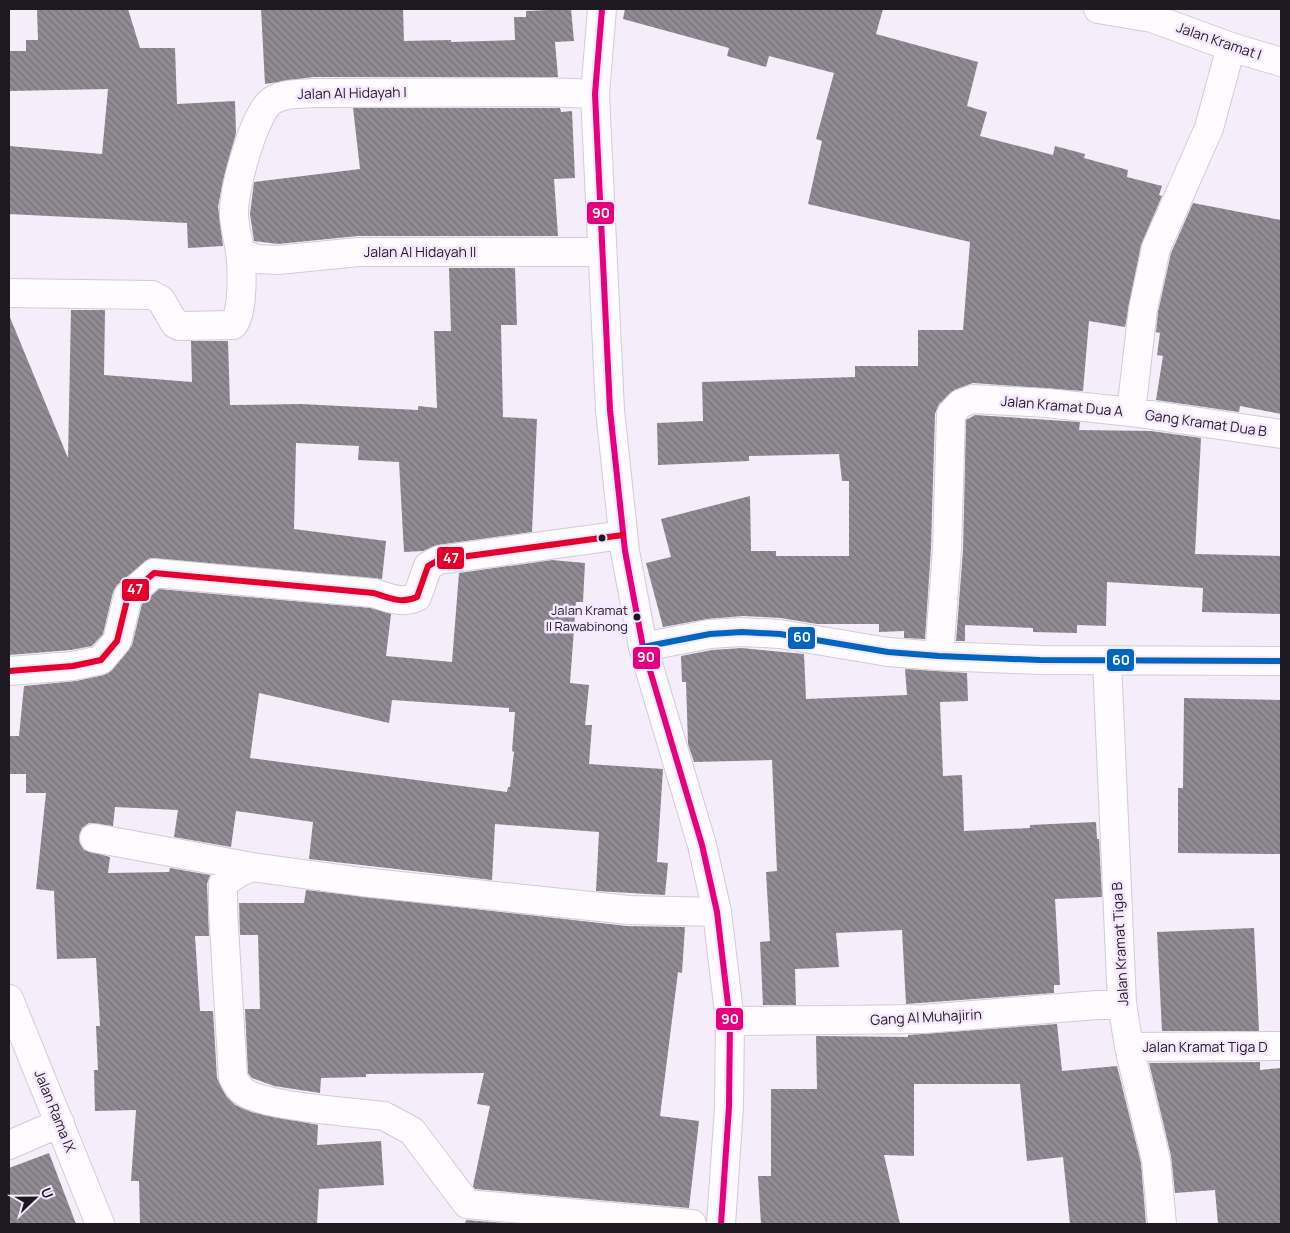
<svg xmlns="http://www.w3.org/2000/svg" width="1290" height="1233" viewBox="0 0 1290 1233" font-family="Manrope,sans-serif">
<defs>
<pattern id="building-back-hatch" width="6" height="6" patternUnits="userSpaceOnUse" patternTransform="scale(1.25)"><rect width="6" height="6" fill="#918b94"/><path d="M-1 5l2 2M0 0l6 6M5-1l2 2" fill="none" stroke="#767178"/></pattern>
</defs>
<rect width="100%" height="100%" fill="#f5edfa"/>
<path fill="url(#building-back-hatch)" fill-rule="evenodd" d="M37,9H128L140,48H175L177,104L235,101L236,133L223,181L218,207L223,246L188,248L187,223L9,214V146L102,154L108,89L9,91V51H26V40H38Z
M261,9H403L404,41L451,40V42L515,40L514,17H526V11L571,9L574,41L555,42L558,77H313L265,84Z
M625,9H883L876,34L978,62L967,106L987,112L980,136L1053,155L1055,146L1085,154L1084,158L1128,170L1127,177L1162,186L1159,195L1162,196L1141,245L1125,327L1089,321L1083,391L973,383L954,390L939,404L935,414L931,548L925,639L904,638V631L879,632V624H817L781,618L743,616L707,619L663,627L646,563L671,557L661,519L750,496L751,551H776V556H849V481H842L839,454L749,456V461L658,465L657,423L703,421L702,382L855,377V366H918V330H963L970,242L808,204L822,141L816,139L834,73L769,56L766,67L727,56L729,48L623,19Z
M353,108H560L561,112L572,111L575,178L554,179L558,236H358L278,244L254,241L250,214L254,182L360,169Z
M1193,203L1281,220V414L1240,406L1239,412L1156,400L1163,356L1157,355L1160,333L1156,332L1158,312L1171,253Z
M449,268H515L517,325H501L503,417L537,419L532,532L437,545L423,551L404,552L399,462L358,460L359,446L296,443L294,529L386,541L382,579L150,558L117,585L113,592L103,634L92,646L71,650L9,655V315L68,458L71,310H105L104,375L192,382L191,341H228L230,405L301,404L418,410V406L437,408L434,331H451Z
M975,415L1080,422L1079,430L1151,431L1201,438L1195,554L1281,556V614L1202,612L1203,588L1107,582L1106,626L1077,625V633L1033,632V628L965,625V641H956L963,550L966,420Z
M552,560L585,563L583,602H576L570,683L589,685L585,725H592L589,764L663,769L657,862L668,863L665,895L596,891L599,832L495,824L492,880L309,859L313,822L236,811L231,847L174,837L178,810L115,807L113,826L89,823L82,828L79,836L80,844L84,850L110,857L108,873L169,872L170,868L210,875L207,884L209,936H195L200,1011H213L217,1078L226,1096L235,1105L251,1112L318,1125L317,1145L381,1141L384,1185L319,1189L317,1224H140L139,1181H131L136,1110L95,1111L94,1070H98L96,1026H100L96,958L57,959L54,891L36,889L46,793H26V774H9V736H19L24,686L76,681L104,675L112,670L132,645L142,604L159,589L371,608L391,614L386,656L452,662L459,573ZM259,693L389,723L392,700L509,708V712H515L512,751L514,752L510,787H508L507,792L250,758Z
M742,648L804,654L806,699L907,695L905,669L967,673L968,701L940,702L943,776L962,775L964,831L1030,828V825L1096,822L1097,839H1099L1102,897L1055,899L1060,985H1054V993L906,1004L902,930L836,933L839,967L795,969L796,1005H763L760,942L770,941L766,872L777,871L772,760L694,762L688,744L686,682H682L681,656L712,650Z
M1184,698L1281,700V854L1178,853V788H1183Z
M306,890L627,926L685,927L682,973L678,972L660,1116L699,1121L689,1208L475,1189L473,1186L490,1106L477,1104L484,1073L366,1074V1077L321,1078L320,1093L274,1086L252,1078L248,1073L245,1009H260L258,935H240L239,903H304Z
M1254,928L1259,1031H1162L1157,932Z
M1057,1024L1062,1071L1117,1066L1141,1163L1146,1224H1070L1063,1157L1027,1161L1020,1084H914V1156L884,1155L900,1224H761L758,1176H771V1089H817L816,1036L908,1037V1035Z
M1260,1062V1070L1281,1068V1224H1218L1215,1190L1175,1193L1171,1156L1149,1063Z
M49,1153L76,1224H9V1168Z
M466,1220L518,1224H465Z"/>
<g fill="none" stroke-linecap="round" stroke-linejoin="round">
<defs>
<path id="street" d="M1098,9L1152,18L1231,47L1281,62
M240,253L258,259L278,260L358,252H601
M9,293L152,295L161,300L175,324L179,326L233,325C244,313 242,267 240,251C238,237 233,223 234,209C235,187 254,111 273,100C286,93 299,94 313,93L548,92L595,94
M1131,412L1143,309L1156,248L1209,128L1231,47
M643,647L710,634L742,632L780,634L888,652L939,656L1040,660L1281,661
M939,656L947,549L951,414L960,404L973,399L1047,403L1131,412L1281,434
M1107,661L1122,1003L1129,1047L1156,1160L1162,1224
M9,671L73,666L101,660L117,641L128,596L154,573L374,593C389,598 402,604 417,597L428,566L439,560L623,535
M94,838L252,867
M9,999L100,1224
M730,1021L924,1019L1122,1003
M1129,1047L1281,1046
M9,1145L60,1123
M692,1224L467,1204L412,1131L384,1116C354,1112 266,1107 244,1092C238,1088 236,1083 233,1077L223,910V884L238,873L252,867L362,882L629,910L717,912"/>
<path id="secondary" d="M602,9L595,94L610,410L625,551L643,647L702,845L717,912L730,1021L729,1107L721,1224"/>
</defs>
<use href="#street" stroke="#d1cbd5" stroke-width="30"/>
<use href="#secondary" stroke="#d1cbd5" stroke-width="30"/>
<use href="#street" stroke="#fefcfe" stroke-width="28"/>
<use href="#secondary" stroke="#fefcfe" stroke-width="28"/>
<defs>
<path id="bus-1" d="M602,9L595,94L610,410L625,551L643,647L702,845L717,912L730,1021L729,1107L721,1224"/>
<path id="bus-2" d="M643,647L710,634L742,632L780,634L888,652L939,656L1040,660L1281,661"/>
<path id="bus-3" d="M9,671L73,666L101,660L117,641L128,596L154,573L374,593C389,598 402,604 417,597L428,566L439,560L623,535"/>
</defs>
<use href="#bus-1" stroke="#f6e8ff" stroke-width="10"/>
<use href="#bus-2" stroke="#f6e8ff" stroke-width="10"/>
<use href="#bus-3" stroke="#f6e8ff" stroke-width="10"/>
<use href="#bus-1" stroke="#e5007d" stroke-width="6"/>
<use href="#bus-2" stroke="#0065bd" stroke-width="6"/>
<use href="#bus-3" stroke="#e4002b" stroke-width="6"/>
</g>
<g fill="#1e1921" stroke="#f6e8ff" stroke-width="2">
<circle cx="602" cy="538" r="4.5"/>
<circle cx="637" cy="617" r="4.5"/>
</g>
<g text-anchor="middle" stroke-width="5" stroke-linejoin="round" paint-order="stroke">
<g font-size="13" fill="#1e1921" stroke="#f6e8ff" text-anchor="end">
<text x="628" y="615">Jalan Kramat<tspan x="628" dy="16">II Rawabinong</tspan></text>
</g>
<g font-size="14" fill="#1e1921" stroke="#f6e8ff">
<text transform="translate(1219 41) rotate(19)" y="5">Jalan Kramat I</text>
<text transform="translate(352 93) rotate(-1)" y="5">Jalan Al Hidayah I</text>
<text x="420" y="257">Jalan Al Hidayah II</text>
<text transform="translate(1062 406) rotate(5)" y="5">Jalan Kramat Dua A</text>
<text transform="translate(1206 423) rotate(8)" y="5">Gang Kramat Dua B</text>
<text transform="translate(1120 944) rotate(-93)" y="5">Jalan Kramat Tiga B</text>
<text transform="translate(926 1017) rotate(-3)" y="5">Gang Al Muhajirin</text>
<text x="1205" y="1052">Jalan Kramat Tiga D</text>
<text transform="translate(55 1111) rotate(68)" y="5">Jalan Rama IX</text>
</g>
</g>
<g stroke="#f6e8ff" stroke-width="2">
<rect x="586" y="201" width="29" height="24" rx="5" fill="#e5007d"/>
<rect x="436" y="546" width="29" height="24" rx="5" fill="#e4002b"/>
<rect x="121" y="578" width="29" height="24" rx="5" fill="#e4002b"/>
<rect x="787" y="626" width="29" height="24" rx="5" fill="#0065bd"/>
<rect x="632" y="646" width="29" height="24" rx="5" fill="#e5007d"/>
<rect x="1106" y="648" width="29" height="24" rx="5" fill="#0065bd"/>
<rect x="715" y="1007" width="29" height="24" rx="5" fill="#e5007d"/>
</g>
<g font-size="14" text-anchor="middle" font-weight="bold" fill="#fff">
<text x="601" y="218">90</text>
<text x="451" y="563">47</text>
<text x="135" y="594">47</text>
<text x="802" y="642">60</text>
<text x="646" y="662">90</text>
<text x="1121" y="665">60</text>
<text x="730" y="1024">90</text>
</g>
<rect width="1290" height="1233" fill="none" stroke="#1e1921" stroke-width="20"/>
<g transform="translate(35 1198) rotate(68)" stroke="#f6e8ff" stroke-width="4" paint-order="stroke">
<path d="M0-4L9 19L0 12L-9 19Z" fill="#1e1921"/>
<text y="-8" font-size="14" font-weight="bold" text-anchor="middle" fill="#1e1921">U</text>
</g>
</svg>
